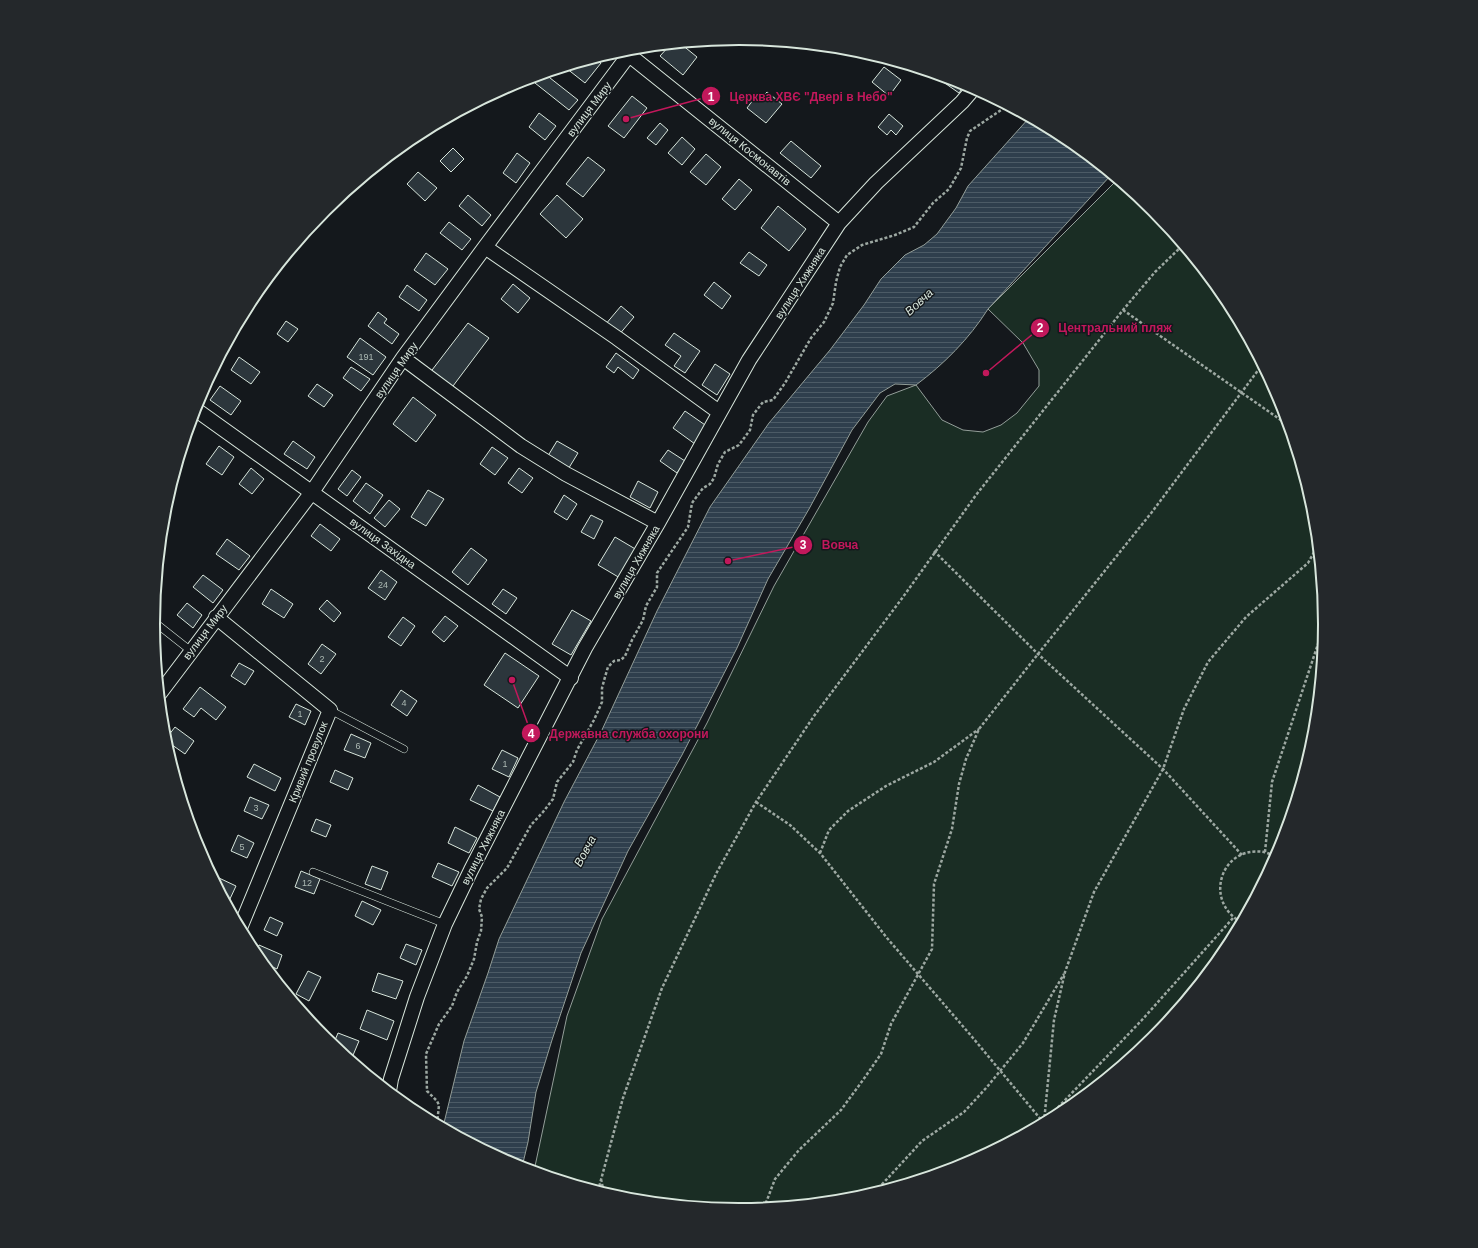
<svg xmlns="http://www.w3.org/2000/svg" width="1478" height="1248" viewBox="0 0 1478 1248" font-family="Arial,sans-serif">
<defs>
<pattern id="water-rules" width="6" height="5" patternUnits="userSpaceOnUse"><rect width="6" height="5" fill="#2f3f4d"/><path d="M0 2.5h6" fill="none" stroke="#4c5b66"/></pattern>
</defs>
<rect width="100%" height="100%" fill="#14181c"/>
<path fill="#1a2d24" stroke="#939e99" d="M1117,180L1154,210L1226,299L1280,400L1314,510L1325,624L1314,739L1280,848L1226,950L1153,1039L1064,1111L963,1165L853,1199L739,1210L624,1199L534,1171L567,1016L602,919L707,723L774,586L868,422L887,396L916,385L942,420L963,430L983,432L1001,425L1017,413L1039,386V370L1023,343L988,309Z"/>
<path fill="url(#water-rules)" stroke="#939e99" d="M1029,118L1065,137L1111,175L988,309C969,339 944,364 916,385L895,384L880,393L852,430L809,509L768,579L737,648L682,755L628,851L581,953L552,1040L536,1092L528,1142L522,1167L515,1165L443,1127L464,1041L488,973L499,939L564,802L601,732L657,611L710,507L769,423L830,350L864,305L881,279L905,255L924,245L937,234L956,208L968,186Z"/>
<path fill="#2c363c" stroke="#d8e6dc" d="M681,44L697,57L683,75L660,56L670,45Z
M595,58L601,63L585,83L566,68Z
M884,67L901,80L889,96L872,82Z
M542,74H545L578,100L569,110L535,83Z
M942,76L963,83L965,84L959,93L939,79Z
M767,92L782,104L766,123L747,108L756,96L760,99Z
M632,96L647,108L624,138L608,126Z
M539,113L556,126L545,140L529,127Z
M889,114L903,126L896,135L891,130L887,135L878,127Z
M660,123L668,130L656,145L647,138Z
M682,137L695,149L682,165L668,153Z
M791,141L821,166L811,178L780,153Z
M453,148L464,159L451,172L440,161Z
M517,153L530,163L516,183L503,173Z
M706,154L721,167L706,185L690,172Z
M588,157L605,170L583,197L566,184Z
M418,172L437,188L425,201L407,184Z
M739,179L752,190L735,210L722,199Z
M468,195L491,215L482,226L459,206Z
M557,195L583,219L566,238L540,214Z
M778,206L806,229L789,251L761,228Z
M449,222L471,239L462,250L440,233Z
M749,252L767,265L759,276L740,263Z
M426,253L448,269L435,285L414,270Z
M714,282L731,296L722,309L704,295Z
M513,284L530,298L518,313L501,299Z
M407,285L427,300L419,311L399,297Z
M621,306L634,317L618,336L605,325Z
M378,312L387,319L384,323L399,334L392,344L368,326Z
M286,321L298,329L288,342L277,334Z
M468,323L489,338L450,390L429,374Z
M674,333L700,351L685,373L674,366L681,356L665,345Z
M360,338L386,357L373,375L347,357Z
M616,353L639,370L633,379L618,367L614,373L606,367Z
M239,357L260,372L251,384L231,370Z
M715,364L730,374L717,395L702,385Z
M351,367L370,379L361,391L343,378Z
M317,384L333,395L324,407L308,396Z
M220,386L241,401L231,415L210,400Z
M413,397L436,415L416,442L393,424Z
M685,411L708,427L695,444L673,428Z
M189,427L193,429L186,439Z
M293,441L315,457L307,469L284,454Z
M557,441L578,453L567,471L546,459Z
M219,446L234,457L222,475L206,464Z
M492,447L508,458L495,475L480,464Z
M668,450L685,461L677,473L660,461Z
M251,468L264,479L252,494L239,484Z
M519,468L533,478L522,493L508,483Z
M352,470L361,477L347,496L338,489Z
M638,481L658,492L650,508L630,497Z
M366,483L383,495L370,514L353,501Z
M428,490L444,499L426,526L411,517Z
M564,495L577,504L567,520L554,512Z
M389,500L400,509L385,527L374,518Z
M591,515L603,521L594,539L581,532Z
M320,524L340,539L331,551L311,536Z
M615,537L637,550L620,578L598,565Z
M227,539L250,556L239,570L216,554Z
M471,548L487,560L468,585L452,572Z
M381,570L397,582L385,600L368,588Z
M203,575L223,590L213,603L193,587Z
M271,589L293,604L284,618L262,604Z
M503,589L517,598L506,614L492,604Z
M327,600L341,613L334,622L319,609Z
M187,603L202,615L193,628L177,615Z
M572,610L591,621L571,655L552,644Z
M445,616L458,626L444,642L432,632Z
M403,617L415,626L401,646L388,637Z
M322,644L336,654L321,674L308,664Z
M505,653L539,676L518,708L484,685Z
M239,663L254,671L245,685L231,676Z
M200,687L226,707L216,720L201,708L194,717L183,709Z
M401,690L417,701L407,716L391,705Z
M296,704L311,711L305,725L289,717Z
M175,727L194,741L185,754L165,740Z
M351,734L371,743L365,758L344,750Z
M502,750L518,758L509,777L492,769Z
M254,764L281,778L275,791L247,777Z
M335,770L353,778L348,790L330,782Z
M478,785L500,797L493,811L470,800Z
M250,797L269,805L262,819L244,811Z
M316,819L331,825L326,837L311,831Z
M455,827L477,838L469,853L448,843Z
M238,835L254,843L247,858L231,851Z
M438,863L459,872L452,886L432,877Z
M372,866L388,872L381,890L365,884Z
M301,871L320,879L314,894L295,887Z
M219,878L236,886L229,901L225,899L216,883Z
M362,901L381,910L373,925L355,916Z
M270,917L283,923L277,936L264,930Z
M406,944L422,950L416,965L400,958Z
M259,945L282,955L277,969L262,962L255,954Z
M308,971L321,977L309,1001L296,994Z
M378,973L403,981L396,999L372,991Z
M367,1010L394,1021L387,1040L360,1029Z
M338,1033L359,1041L351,1060L333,1045Z"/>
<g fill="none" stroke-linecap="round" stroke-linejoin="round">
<defs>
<path id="lane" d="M153,621L191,651
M330,710L404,749
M313,872L445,924"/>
<path id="street" d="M623,50L839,223
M485,247L617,338L719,412
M403,358L521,446L566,474L658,523
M195,409L571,678
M216,617L330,710L240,928
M160,693L312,492L403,358L485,247L634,48
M389,1091L391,1079L417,997L445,924L471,870L585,648L658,523L749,360L839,223L876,183L962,102L974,88"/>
</defs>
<use href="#lane" stroke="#d8e6dc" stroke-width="8"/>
<use href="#street" stroke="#d8e6dc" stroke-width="16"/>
<path stroke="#9da8a2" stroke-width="2.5" stroke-dasharray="3 2" stroke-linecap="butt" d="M1123,310L1288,425
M934,551L1038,654L1163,769L1242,855
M756,802L790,825L820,853L887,938L973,1038L1043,1122
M1265,852L1272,782L1325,623
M820,853L829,830L848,811L886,786L934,762L979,729
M1241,922C1203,901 1221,845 1264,852C1268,853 1272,855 1276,857
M1044,1122L1054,1020L1065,972L1094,892L1163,769L1184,709L1208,662L1246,617L1308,563L1317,547
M1044,1122L1141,1021L1233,918
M437,1124L439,1105L437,1101L427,1091L426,1054L439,1024L452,1006L457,992L467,976L474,959L477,942L481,931L482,917L479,909L481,899L487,888L507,868L531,825L543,812L553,799L557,782L573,762L577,750L594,720L602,702V688L605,677L608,667L614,661L621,660L625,656L632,640L643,620L646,606L657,587V573L661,567L688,527L692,503L703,488L710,484L714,478L718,464L725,452L739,445L750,430L753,415L763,402L773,400L785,383L811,338L824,322L833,303L836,282L840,267L847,255L862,245L895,235L914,227L933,203L949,189L961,168L967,138L970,131L1007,106
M601,1179L604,1193
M598,1191L623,1098L662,988L717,872L756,802L814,716L903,597L976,495L1123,310L1155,272L1183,245
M875,1192L922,1141L964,1112L987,1087L1023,1043L1064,974
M764,1208L775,1179L799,1150L841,1110L863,1080L881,1054L891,1024L932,949L934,884L952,829L959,784L966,759L979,729L1038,654L1152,512L1262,365"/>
<use href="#lane" stroke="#14181c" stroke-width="7"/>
<use href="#street" stroke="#14181c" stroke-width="14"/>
</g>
<g text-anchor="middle" stroke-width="3" stroke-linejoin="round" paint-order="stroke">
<g font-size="9" fill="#adbab4">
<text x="366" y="360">191</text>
<text x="383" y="588">24</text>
<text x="322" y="662">2</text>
<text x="404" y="706">4</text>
<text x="300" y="717">1</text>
<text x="358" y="749">6</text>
<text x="505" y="767">1</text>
<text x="256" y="811">3</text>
<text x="242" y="850">5</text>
<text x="307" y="886">12</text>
</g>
<g font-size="11" fill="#d8e6dc" stroke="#14181c">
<text transform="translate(589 109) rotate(-53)" y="4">вулиця Миру</text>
<text transform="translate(750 151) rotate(39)" y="4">вулиця Космонавтів</text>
<text transform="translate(800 283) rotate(-57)" y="4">вулиця Хижняка</text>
<text transform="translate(396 370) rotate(-55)" y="4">вулиця Миру</text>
<text transform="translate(383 543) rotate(36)" y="4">вулиця Західна</text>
<text transform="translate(636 562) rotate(-60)" y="4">вулиця Хижняка</text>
<text transform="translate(205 632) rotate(-53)" y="4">вулиця Миру</text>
<text transform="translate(308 762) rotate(-68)" y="4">Кривий провулок</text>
<text transform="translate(483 847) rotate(-63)" y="4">вулиця Хижняка</text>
</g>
<g font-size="12" font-style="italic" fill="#d8e6dc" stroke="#14181c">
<text transform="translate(919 302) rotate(-43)" y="4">Вовча</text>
<text transform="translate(585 851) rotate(-62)" y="4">Вовча</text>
</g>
</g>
<path d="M0 0H1478V1248H0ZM160 624a579 579 0 1 1 1158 0a579 579 0 1 1-1158 0Z" fill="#24282b" fill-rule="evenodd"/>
<path fill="none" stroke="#d8e6dc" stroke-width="2" d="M160 624a579 579 0 1 1 1158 0a579 579 0 1 1-1158 0Z"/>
<path fill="none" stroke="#c2185b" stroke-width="1.5" d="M626 119L711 96M986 373L1040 328M728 561L803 545M512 680L531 733"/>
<g fill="#c2185b" stroke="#14181c" stroke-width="1.5">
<circle cx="626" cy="119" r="4"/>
<circle cx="986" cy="373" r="4"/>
<circle cx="728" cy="561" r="4"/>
<circle cx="512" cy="680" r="4"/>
<circle cx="711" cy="96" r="10"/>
<circle cx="1040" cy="328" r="10"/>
<circle cx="803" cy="545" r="10"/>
<circle cx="531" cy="733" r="10"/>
</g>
<g font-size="12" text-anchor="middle" font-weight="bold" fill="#fff">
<text x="711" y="101">1</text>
<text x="1040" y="332">2</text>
<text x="803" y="549">3</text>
<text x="531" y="738">4</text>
</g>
<g font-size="12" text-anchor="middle" font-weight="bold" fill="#c2185b" stroke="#14181c" stroke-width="3" stroke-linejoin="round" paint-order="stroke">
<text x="811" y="101">Церква ХВЄ "Двері в Небо"</text>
<text x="1115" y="332">Центральний пляж</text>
<text x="840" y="549">Вовча</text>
<text x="629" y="738">Державна служба охорони</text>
</g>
</svg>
